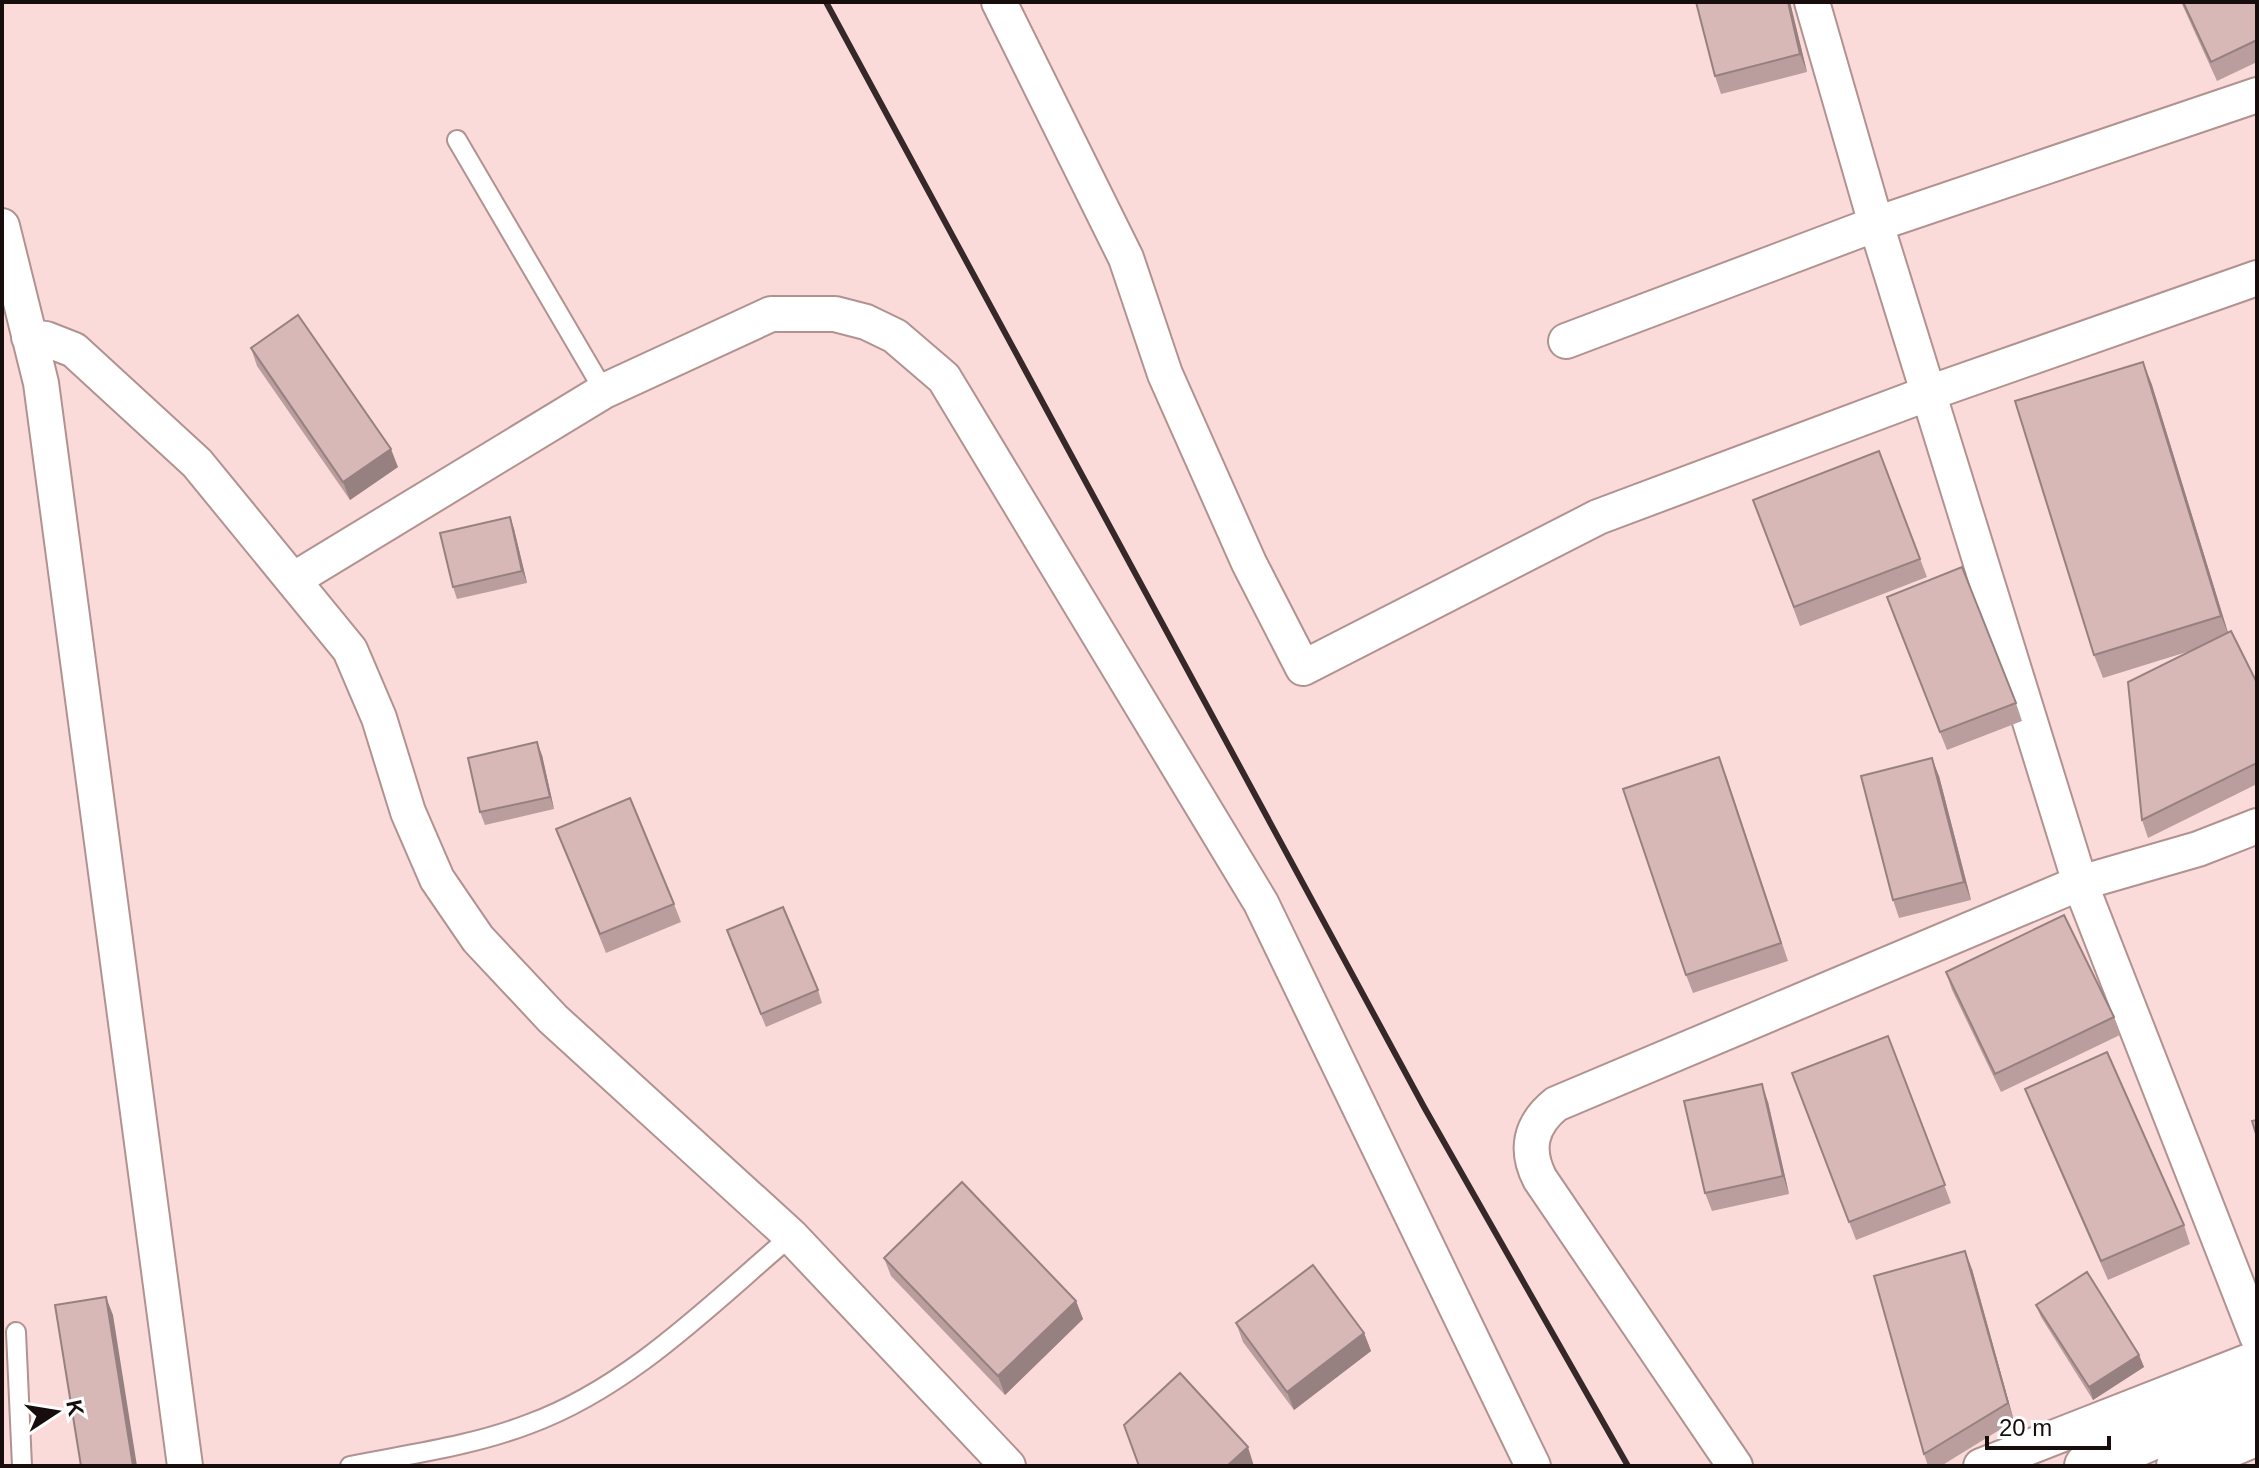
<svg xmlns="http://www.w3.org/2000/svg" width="2259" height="1468" viewBox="0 0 2259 1468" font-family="Helvetica,sans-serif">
<rect width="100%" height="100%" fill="#fbdbda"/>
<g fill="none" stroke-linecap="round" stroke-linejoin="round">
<defs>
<path id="service" d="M457,140L604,391
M16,1332L22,1466
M350,1466C410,1454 472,1446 529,1424C630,1387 711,1304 791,1236"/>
<path id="minor" d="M999,2L1126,258L1165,374L1249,563L1303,668L1598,517L1929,393L2257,278
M1812,2L1876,224L2080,883L2257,1336
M2,226L41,383L185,1466
M29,337L46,339L74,350L197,463L350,650L379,718L408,812L437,879L478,939L553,1019L791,1236L1008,1466
M1566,341L1876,224L2257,95
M293,580L604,391L771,314H835L866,322L895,336L944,378L1261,903L1533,1466
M1735,1466L1540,1179C1525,1150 1530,1125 1556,1104L2080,883L2198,849L2257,826
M1981,1466L2257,1358"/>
<path id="secondary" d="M2087,1466L2257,1391
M2179,1466L2257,1433"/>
</defs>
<use href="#service" stroke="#b09291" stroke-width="22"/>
<use href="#minor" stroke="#b09291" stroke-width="38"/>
<use href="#secondary" stroke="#b09291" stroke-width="48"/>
<use href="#service" stroke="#fff" stroke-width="18"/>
<use href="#minor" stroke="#fff" stroke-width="34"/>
<use href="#secondary" stroke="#fff" stroke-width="44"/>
<path stroke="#362828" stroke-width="6" d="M826,2L1424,1107L1628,1466"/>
</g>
<path fill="#b99e9d" d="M1790,2L1807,72L1721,94L1715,76Z
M2181,2H2257V62L2217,81Z
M251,348L398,467L350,500L257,366Z
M2143,362L2152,385L2228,633L2257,683V784L2148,838L2142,820L2190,651L2103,678L2094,655Z
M1879,451L1927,577L1800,626L1753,500Z
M510,517L514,529L527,583L457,599L453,587Z
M1893,615L2016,703L2022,721L1947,750Z
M542,755L554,809L485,825L480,812Z
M1726,775L1788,961L1693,993L1686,975Z
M1939,776L1971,900L1899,918L1893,900Z
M556,829L674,904L681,922L606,953Z
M731,943L818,990L822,1003L766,1027Z
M1946,972L2114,1017L2120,1035L2001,1092L1952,990Z
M1888,1036L1951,1203L1856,1240L1792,1073Z
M2025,1089L2184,1225L2190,1244L2108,1280L2032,1107Z
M1768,1102L1789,1194L1712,1211L1705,1193Z
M884,1258L1076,1301L1083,1319L1005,1395L891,1276Z
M1972,1269L2014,1421L1941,1466H1928L1924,1454Z
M2036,1305L2139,1355L2144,1367L2093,1400L2041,1317Z
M1236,1323L1364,1333L1371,1351L1294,1410L1243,1342Z"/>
<path fill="#968180" d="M1788,2H1790L1807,72L1800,54Z
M2143,362L2152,385L2230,639L2221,616Z
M391,449L398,467L350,500L343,482Z
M510,517L514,529L527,583L522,571Z
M537,742L542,755L554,809L550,797Z
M1932,758L1939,776L1971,900L1964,882Z
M1762,1084L1768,1102L1789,1194L1783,1176Z
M1965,1251L1972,1269L2014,1421L2008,1403Z
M106,1297L113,1315L137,1466H133Z
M1076,1301L1083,1319L1005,1395L998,1376Z
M1364,1333L1371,1351L1294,1410L1287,1392Z
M2139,1355L2144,1367L2093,1400L2089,1387Z
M1248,1447L1254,1466H1227Z"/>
<path fill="#d7b8b7" stroke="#968180" stroke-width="2" d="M1696,2H1788L1800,54L1715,76Z
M2183,2H2257V40L2211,62Z
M298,315L391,449L343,482L251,348Z
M2143,362L2221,616L2094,655L2015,401Z
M1879,451L1920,559L1794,607L1753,500Z
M510,517L522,571L453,587L440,533Z
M1962,567L2016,703L1940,732L1887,597Z
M2231,631L2257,683V763L2142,820L2128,682Z
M537,742L550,797L480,812L468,758Z
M1719,757L1781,943L1686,975L1623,789Z
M1932,758L1964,882L1893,900L1861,776Z
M630,798L674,904L600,934L556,829Z
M783,907L818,990L761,1014L727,930Z
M2064,915L2114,1017L1995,1074L1946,972Z
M1888,1036L1945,1185L1849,1222L1792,1073Z
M2107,1052L2184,1225L2101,1261L2025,1089Z
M1762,1084L1783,1176L1705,1193L1684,1101Z
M2257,1120V1137L2252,1121Z
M962,1182L1076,1301L998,1376L884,1258Z
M1965,1251L2008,1403L1924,1454L1874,1276Z
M1313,1265L1364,1333L1287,1392L1236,1323Z
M2087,1272L2139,1355L2089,1387L2036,1305Z
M106,1297L133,1466H81L55,1305Z
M1180,1373L1248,1447L1227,1466H1139L1124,1425Z"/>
<rect width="2259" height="1468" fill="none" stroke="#180d0d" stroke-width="8"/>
<g transform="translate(56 1412) rotate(78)" stroke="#ffffff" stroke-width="6" paint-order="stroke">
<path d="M0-6L14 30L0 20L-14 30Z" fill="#180d0d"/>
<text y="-12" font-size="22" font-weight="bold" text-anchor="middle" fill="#180d0d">K</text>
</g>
<path d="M1987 1436v12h122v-12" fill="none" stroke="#180d0d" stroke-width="4"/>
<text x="1999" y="1436" font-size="24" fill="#180d0d" stroke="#ffffff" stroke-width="6" paint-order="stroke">20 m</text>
</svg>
